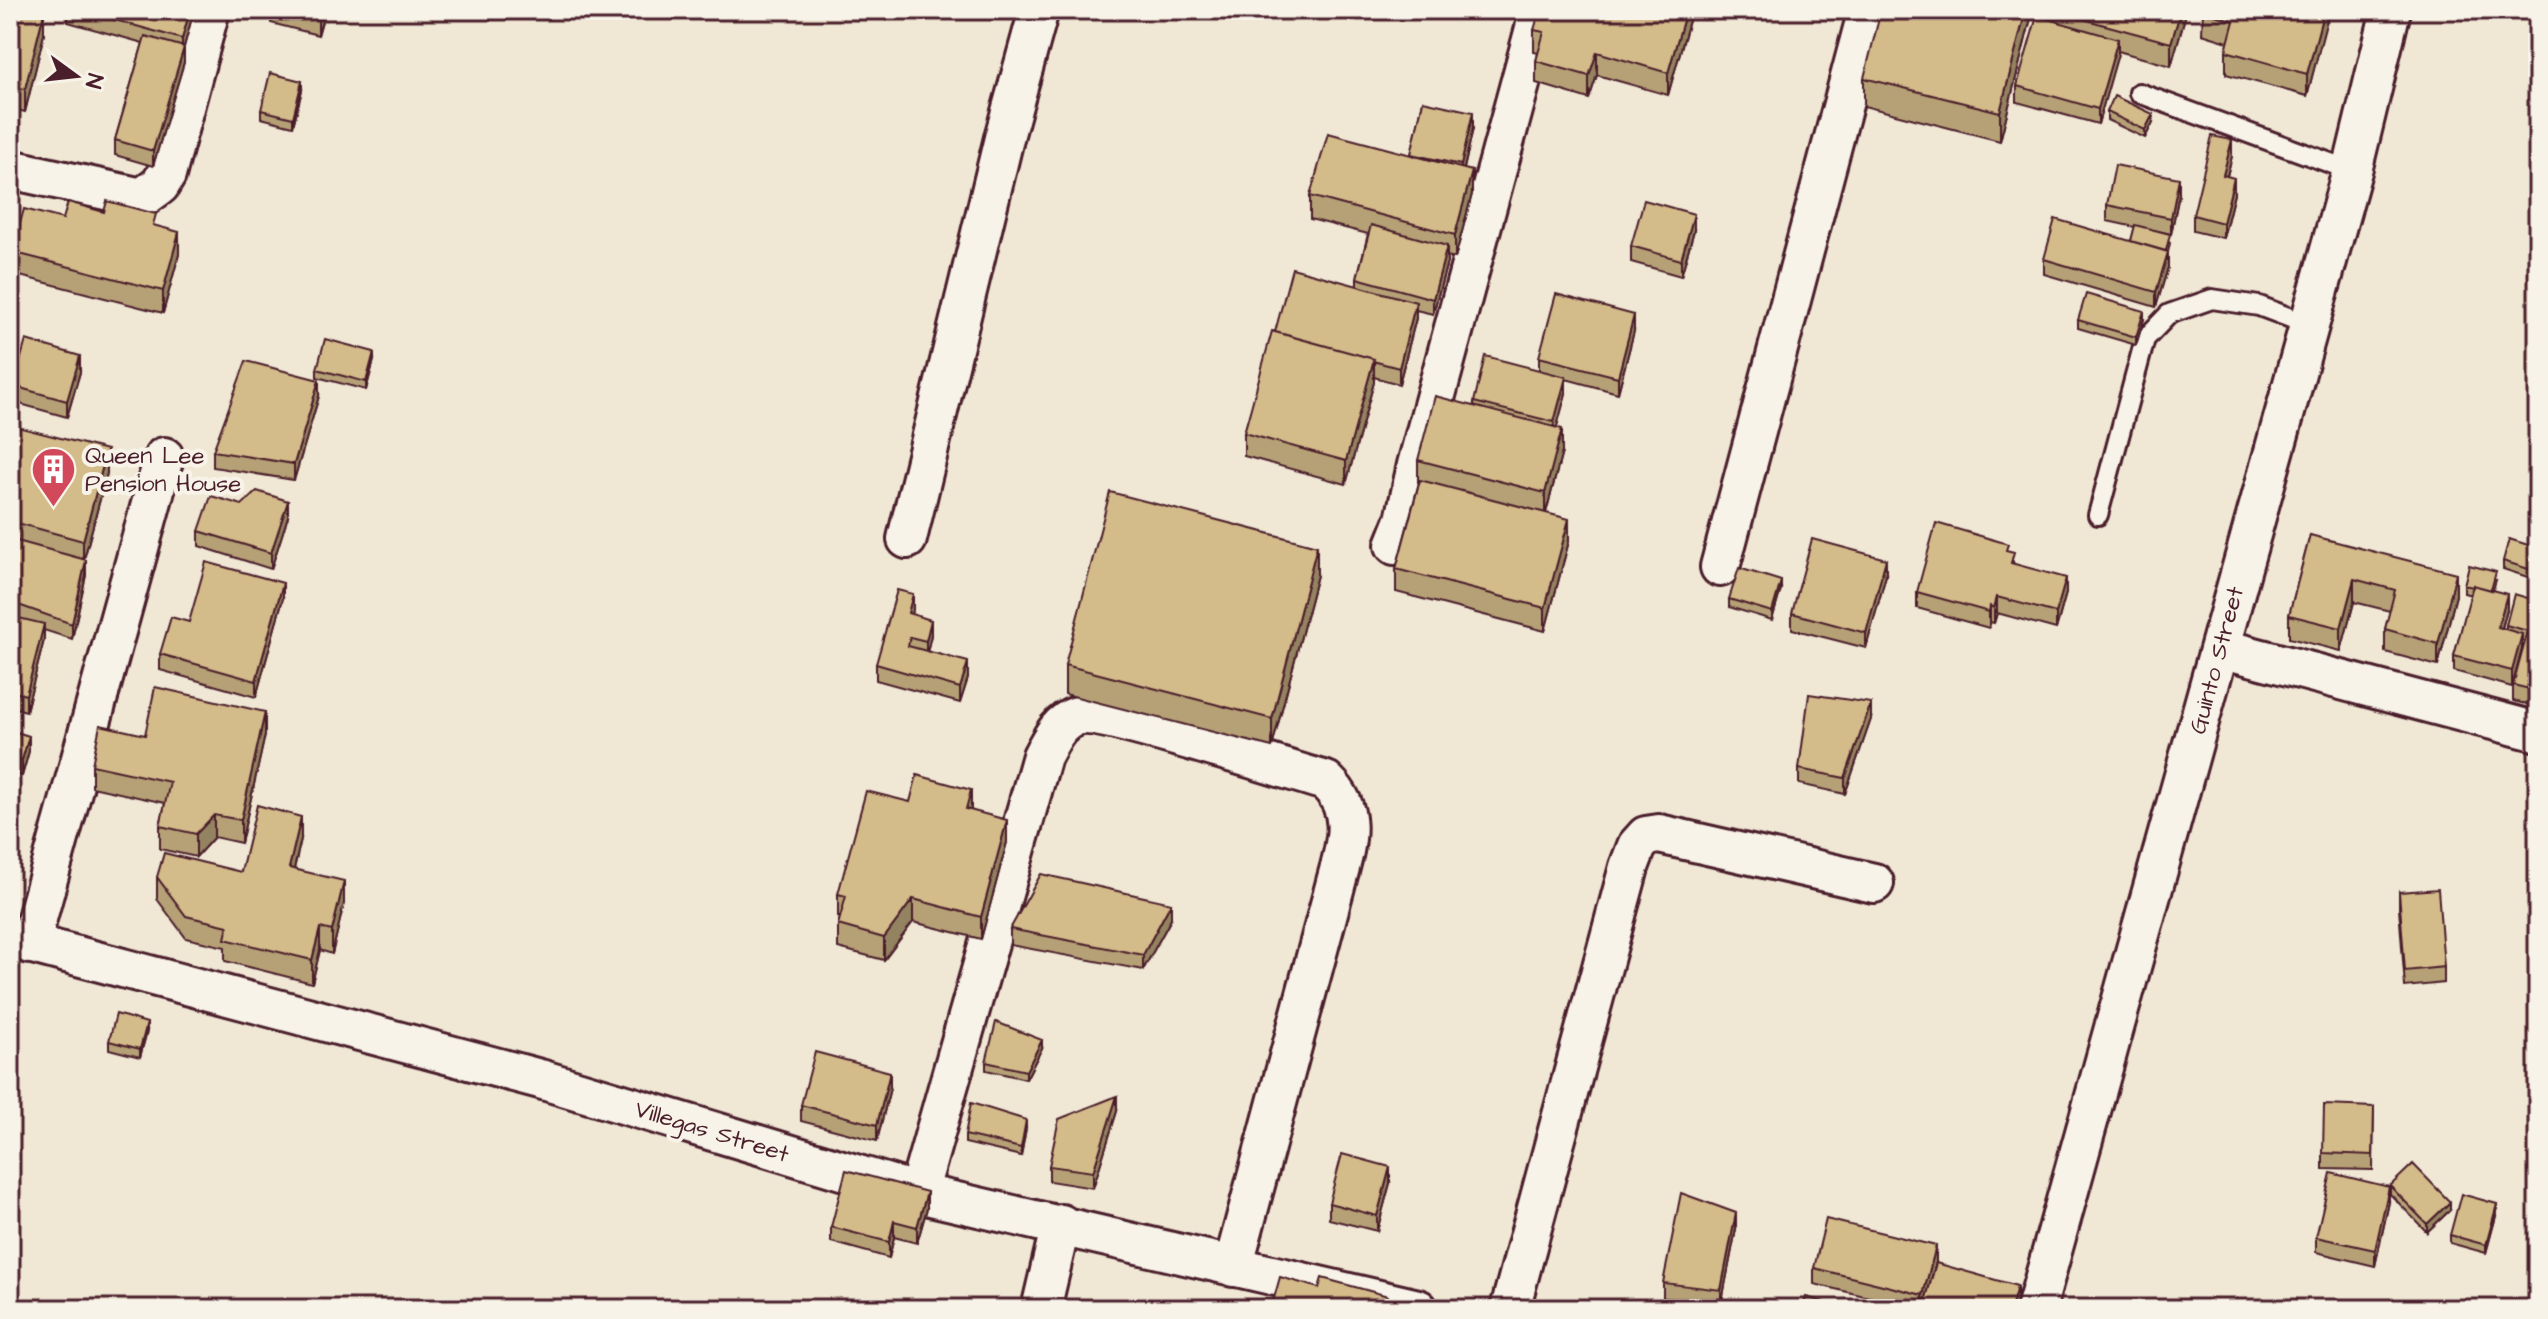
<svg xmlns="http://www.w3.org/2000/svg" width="2548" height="1319" viewBox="0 0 2548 1319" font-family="'Architects Daughter',sans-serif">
<rect width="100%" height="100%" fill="#f0e8d5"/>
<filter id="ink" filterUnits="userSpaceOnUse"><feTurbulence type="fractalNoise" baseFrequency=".0125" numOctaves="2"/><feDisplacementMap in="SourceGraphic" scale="16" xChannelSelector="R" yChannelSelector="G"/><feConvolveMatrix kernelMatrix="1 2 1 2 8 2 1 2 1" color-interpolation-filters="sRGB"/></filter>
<g filter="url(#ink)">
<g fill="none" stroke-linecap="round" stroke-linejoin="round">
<defs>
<path id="lane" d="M2139,93L2352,171
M2098,515L2145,339L2169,314L2212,299L2259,306L2309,325"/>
<path id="street" d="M10,169L142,198L160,185L166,175L210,10
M907,539L1005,134L1039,10
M1395,545L1405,520L1417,465L1540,10
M1720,567L1868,10
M2220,648L2538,732
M10,938L540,1079L918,1193L1418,1309
M30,944L164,457
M918,1193L1042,756C1051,740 1058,722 1077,716C1100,709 1290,771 1326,781C1359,813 1345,847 1335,886L1233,1267
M1041,1309L1061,1224
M1510,1309L1629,867L1637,846L1646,836L1659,834L1874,883
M2036,1309L2352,171L2391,10"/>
</defs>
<use href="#lane" stroke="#4a1f2b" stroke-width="24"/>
<use href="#street" stroke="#4a1f2b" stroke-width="44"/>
<use href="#lane" stroke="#f7f3e8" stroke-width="18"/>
<use href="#street" stroke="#f7f3e8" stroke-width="38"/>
</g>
<path fill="#b6a177" stroke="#4a1f2b" stroke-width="2" d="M10,10L44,34L25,112L10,108Z
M68,10H194L184,47V62L153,166L115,155V140L143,43L68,22Z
M271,10H325L318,35L271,23Z
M1692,10L1668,95L1597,75L1589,99L1536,83V61L1538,53L1534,52V30Z
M2033,10L2000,141L1864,106V78Z
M2043,10H2187L2171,66L2118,51L2098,124L2017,102V86L2043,18Z
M2203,10H2333L2332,14L2328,13L2307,96L2226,74V51L2228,42L2202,34Z
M302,90L293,126L261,118V110Z
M1423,101L1473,128L1464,169L1472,194L1455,258L1447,256V262L1433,314L1416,310V318L1399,384L1374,377V382L1346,484L1244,456V433L1275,332L1357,286V278L1368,234L1310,219V196L1411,155Z
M2107,112L2153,122L2145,138L2107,120Z
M2232,156L2227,176L2234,194L2223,238L2193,231V215Z
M2179,194L2171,234L2158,231L2170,243L2168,252V267L2156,307L2044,274V259L2131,241L2135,227L2107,221V205Z
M63,219L156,226L179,254L163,313L12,274V252Z
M1694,230L1681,276L1631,262V246Z
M2144,319L2136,345L2078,328V320Z
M1634,331L1618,393L1566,379V393L1556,428L1562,452L1546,513L1569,541L1545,631L1396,592V569L1419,482H1418V460L1474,406V402L1539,370V357Z
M374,360L366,390L317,377V369Z
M80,372L67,417L13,402V386Z
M319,396L294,480L213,467V451Z
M10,425L107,473L84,559L86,575L72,639L44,630V640L26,711L16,708V721L13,731L29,751L22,776L10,773Z
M242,505L288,516L271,569L199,546V531Z
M2310,535L2456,595L2438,666L2385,652V629L2390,611L2354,602L2341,651L2289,638V615Z
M2538,548V707L2513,701V685L2524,645H2522V649L2512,687L2454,671V656L2471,595L2464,593V585L2496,580L2493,590L2507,609L2502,628L2506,629V625L2532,599L2537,580L2503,569V561Z
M2008,551L2014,564L2066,593L2056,629L1997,613L1994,623L1990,622L1989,628L1917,608V592Z
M1317,575L1272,747L1065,694V665Z
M1886,575L1866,648L1792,629V613Z
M1781,589L1772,620L1729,607V599Z
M283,598L256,697L160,670V654L189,622Z
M913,609L912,614L931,635L927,651L968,678L960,703L876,680V664Z
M1871,719L1845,794L1799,784V769Z
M145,735H265L241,843L214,837L196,857L160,849V826L165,803L92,787V765Z
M910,802L971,810L1007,842L981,939L913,922L884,960L838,948V925L840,917H838V894Z
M301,839L294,869L344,903L332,954L320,950L312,983L225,961V947L186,938L157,899V877L241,872Z
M2399,892L2444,967V983L2405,987L2399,908Z
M1171,919L1143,970L1010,945V929Z
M147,1031L140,1057L109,1049V1041Z
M1042,1048L1026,1079L986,1070V1062Z
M890,1088L877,1141L801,1121V1105Z
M2374,1107L2373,1170L2323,1169V1153Z
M1117,1111L1093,1188L1049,1181V1166Z
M1026,1128L1021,1156L965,1143V1135Z
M1390,1183L1377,1231L1329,1219V1203Z
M2390,1186L2450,1210L2427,1232L2390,1194Z
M2389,1202L2375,1266L2316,1252V1237Z
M927,1208L917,1243L894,1237L889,1258L831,1242V1227Z
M2497,1212L2486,1253L2450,1243V1235Z
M1736,1229L1721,1306L1663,1298V1283Z
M1936,1262L1933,1274L2017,1302L2015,1309H1919L1814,1284V1268Z"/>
<path fill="#948361" stroke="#4a1f2b" stroke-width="2" d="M190,10H194L182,54V39Z
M321,10H325L318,35V19Z
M1686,10H1692L1668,95V73Z
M2026,10H2033L2000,141V112Z
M2181,10H2187L2171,66V43Z
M2324,10H2328V16L2307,96V74Z
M44,12V34L25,112V89Z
M2118,39V54L2098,124V109Z
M184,47V62L153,166V151Z
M1597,52V75L1589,99V76Z
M302,81V90L293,126V118Z
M1473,112V128L1461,181V165Z
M2153,114V122L2145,138V130Z
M2232,140V156L2223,191V175Z
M1472,171V194L1455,258V235Z
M2179,178V194L2171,234V218Z
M2234,178V194L2223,238V223Z
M1694,214V230L1681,276V260Z
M179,232V254L163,313V291Z
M1447,246V262L1433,314V299Z
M2168,252V267L2156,307V292Z
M1416,302V318L1399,384V368Z
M2144,311V319L2136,345V337Z
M1634,315V331L1618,393V377Z
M374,352V360L366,390V382Z
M80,356V372L67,417V401Z
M1374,359V382L1346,484V461Z
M1566,377V393L1554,438V422Z
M319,380V396L294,480V464Z
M1562,429V452L1545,516V493Z
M107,450V473L83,563V541Z
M288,501V516L271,569V553Z
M1569,519V541L1545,631V608Z
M1317,546V575L1272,747V719Z
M1886,559V575L1866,648V633Z
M86,560V575L72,639V624Z
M2456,573V595L2438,666V644Z
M2066,578V593L2056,629V613Z
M2354,579V602L2341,651V628Z
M1781,581V589L1772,620V612Z
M283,583V598L256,697V681Z
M913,594V609L908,629V613Z
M2507,594V609L2498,643V627Z
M1997,597V613L1994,623V608Z
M1990,606V622L1989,628V612Z
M931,620V635L926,657V641Z
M44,624V640L26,711V695Z
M2522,634V649L2512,687V671Z
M968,662V678L960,703V688Z
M1871,703V719L1845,794V778Z
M16,705V721L10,740V724Z
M265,712V735L241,843V820Z
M29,736V751L22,776V760Z
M971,790V812L966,809Z
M214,815V837L196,857V834Z
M301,817V839L289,890V868Z
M1007,820V842L981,939V917Z
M344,881V903L332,954V931Z
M913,899V922L884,960V938Z
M1171,903V919L1143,970V955Z
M320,928V950L312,983V960Z
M147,1023V1031L140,1057V1049Z
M1042,1040V1048L1026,1079V1071Z
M890,1072V1088L877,1141V1125Z
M1117,1096V1111L1093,1188V1172Z
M1026,1120V1128L1021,1156V1148Z
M1390,1167V1183L1377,1231V1216Z
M2389,1187V1202L2375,1266V1250Z
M927,1192V1208L917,1243V1227Z
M2450,1202V1210L2427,1232V1224Z
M2497,1204V1212L2486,1253V1245Z
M1736,1213V1229L1721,1306V1290Z
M894,1221V1237L889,1258V1242Z
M1936,1246V1262L1923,1309V1295Z
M2017,1286V1302L2015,1309H2011Z"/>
<path fill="#d4bb8a" stroke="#4a1f2b" stroke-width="2" d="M10,10H37L44,12L25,89L10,86Z
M80,10H190L182,39Z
M281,10H321L318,19Z
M1540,10H1686L1668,73L1597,52L1589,76L1536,61L1544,32L1534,30Z
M1881,10H2026L2000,112L1864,78Z
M2050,10H2181L2171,43Z
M2203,10H2324L2307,74L2226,51L2234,21L2202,11Z
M2037,16L2118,39L2098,109L2017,86Z
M145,36L184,47L153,151L115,140Z
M270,73L302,81L293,118L261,110Z
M2114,96L2153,114L2145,130L2107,112Z
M1423,101L1473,112L1461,165L1411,154Z
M1328,133L1472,171L1455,235L1310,196Z
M2212,136L2232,140L2223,175L2234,178L2223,223L2193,215Z
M2115,165L2179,178L2171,218L2107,205Z
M1644,200L1694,214L1681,260L1631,246Z
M107,201L156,214L153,225L179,232L163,291L12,252L24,209L63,219L68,202L104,212Z
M2055,219L2168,252L2156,292L2044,259Z
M1371,225L1447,246L1433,299L1357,278Z
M2135,225L2170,234L2166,251L2131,241Z
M1292,268L1416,302L1399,368L1373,361L1374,359L1275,332Z
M1556,294L1634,315L1618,377L1539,357Z
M2086,294L2144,311L2136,337L2078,320Z
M1272,331L1374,359L1346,461L1244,433Z
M325,339L374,352L366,382L317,369Z
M26,340L80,356L67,401L13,386Z
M1485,356L1566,377L1554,422L1474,402Z
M246,361L319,380L294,464L213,451Z
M1435,396L1562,429L1545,493L1418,460Z
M10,425L107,450L83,541L10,521Z
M1420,480L1569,519L1545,608L1396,569Z
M257,491L288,501L271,553L199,531L211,496L242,505Z
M1110,492L1317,546L1272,719L1065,665Z
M1936,523L2008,544L2006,550L2014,552L2011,563L2066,578L2056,613L1997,597L1994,608L1990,606L1989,612L1917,592Z
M2310,535L2456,573L2438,644L2385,629L2395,590L2354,579L2341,628L2289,615Z
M10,539L86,560L72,624L10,602Z
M1812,539L1886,559L1866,633L1792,613Z
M2509,539L2538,548V572L2503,561Z
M206,562L283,583L256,681L160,654L171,617L189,622Z
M2469,565L2496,572L2491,590L2473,585V587L2464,585Z
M1739,568L1781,581L1772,612L1729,599Z
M2538,575V596L2532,595Z
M2473,585L2507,594L2498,627L2522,634L2512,671L2454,656Z
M897,590L913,594L908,613L931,620L926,641L910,637L908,646L968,662L960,688L876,664Z
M2514,594L2538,601V691L2513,685L2528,631L2506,625Z
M10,616L44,624L26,695L10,691Z
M155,687L265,712L241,820L214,815L196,834L160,826L170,782L92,765L100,725L145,735Z
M1809,694L1871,703L1845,778L1799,769Z
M10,704L16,705L10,724Z
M10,730L29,736L22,760L10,757Z
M917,775L971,790L966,809L1007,820L981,917L913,899L884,938L838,925L846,896L838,894L866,791L910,802Z
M257,805L301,817L289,868L344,881L332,931L320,928L312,960L225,939L228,926L186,916L157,877L164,853L241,872Z
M1041,874L1171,903L1143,955L1010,929Z
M2438,889L2444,967L2405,971L2399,892Z
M116,1014L147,1023L140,1049L109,1041Z
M996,1022L1042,1040L1026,1071L986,1062Z
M815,1052L890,1072L877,1125L801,1105Z
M1117,1096L1093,1172L1049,1166L1059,1119Z
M971,1103L1026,1120L1021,1148L965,1135Z
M2324,1105L2374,1107L2373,1155L2323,1153Z
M1342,1154L1390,1167L1377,1216L1329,1203Z
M2413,1164L2450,1202L2427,1224L2390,1186Z
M846,1170L927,1192L917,1227L894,1221L889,1242L831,1227Z
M2331,1173L2389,1187L2375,1250L2316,1237Z
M1681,1193L1736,1213L1721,1290L1663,1283Z
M2461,1194L2497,1204L2486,1245L2450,1235Z
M1826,1219L1936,1246L1923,1295L1814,1268Z
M1936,1263L2017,1286L2011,1309H1923Z
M1280,1277L1319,1288L1322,1278L1388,1296L1384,1309H1271Z
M1806,1297L1824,1302L1822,1309H1803Z"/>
</g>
<defs>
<symbol id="building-pin" viewBox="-11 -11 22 30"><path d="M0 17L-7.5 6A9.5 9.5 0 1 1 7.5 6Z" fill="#d1495b" stroke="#f7f3e8"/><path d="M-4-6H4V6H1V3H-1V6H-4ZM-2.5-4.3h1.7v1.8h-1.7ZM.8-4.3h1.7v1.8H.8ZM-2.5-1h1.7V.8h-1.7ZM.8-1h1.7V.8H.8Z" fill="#fff"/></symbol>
</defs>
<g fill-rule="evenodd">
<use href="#building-pin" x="28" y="444" width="51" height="69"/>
</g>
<g text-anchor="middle" stroke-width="8" stroke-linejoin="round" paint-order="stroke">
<g font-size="24" fill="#4a1f2b" stroke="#f7f3e8" text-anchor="start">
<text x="85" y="463">Queen Lee<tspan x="85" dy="28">Pension House</tspan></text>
</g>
<g font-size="24" fill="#4a1f2b" stroke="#f7f3e8">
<text transform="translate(2216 660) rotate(-75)" y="8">Guinto Street</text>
<text transform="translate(712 1131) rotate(17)" y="8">Villegas Street</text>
</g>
</g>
<rect width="2548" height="1319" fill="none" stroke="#f7f3e8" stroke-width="40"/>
<rect x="20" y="20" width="2508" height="1279" fill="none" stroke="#4a1f2b" stroke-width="3" filter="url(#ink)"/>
<g transform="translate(76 76) rotate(105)" stroke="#f7f3e8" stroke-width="6" paint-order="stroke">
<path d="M0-6L14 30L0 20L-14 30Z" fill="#4a1f2b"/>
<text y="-12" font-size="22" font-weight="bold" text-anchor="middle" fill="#4a1f2b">N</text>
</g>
</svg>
